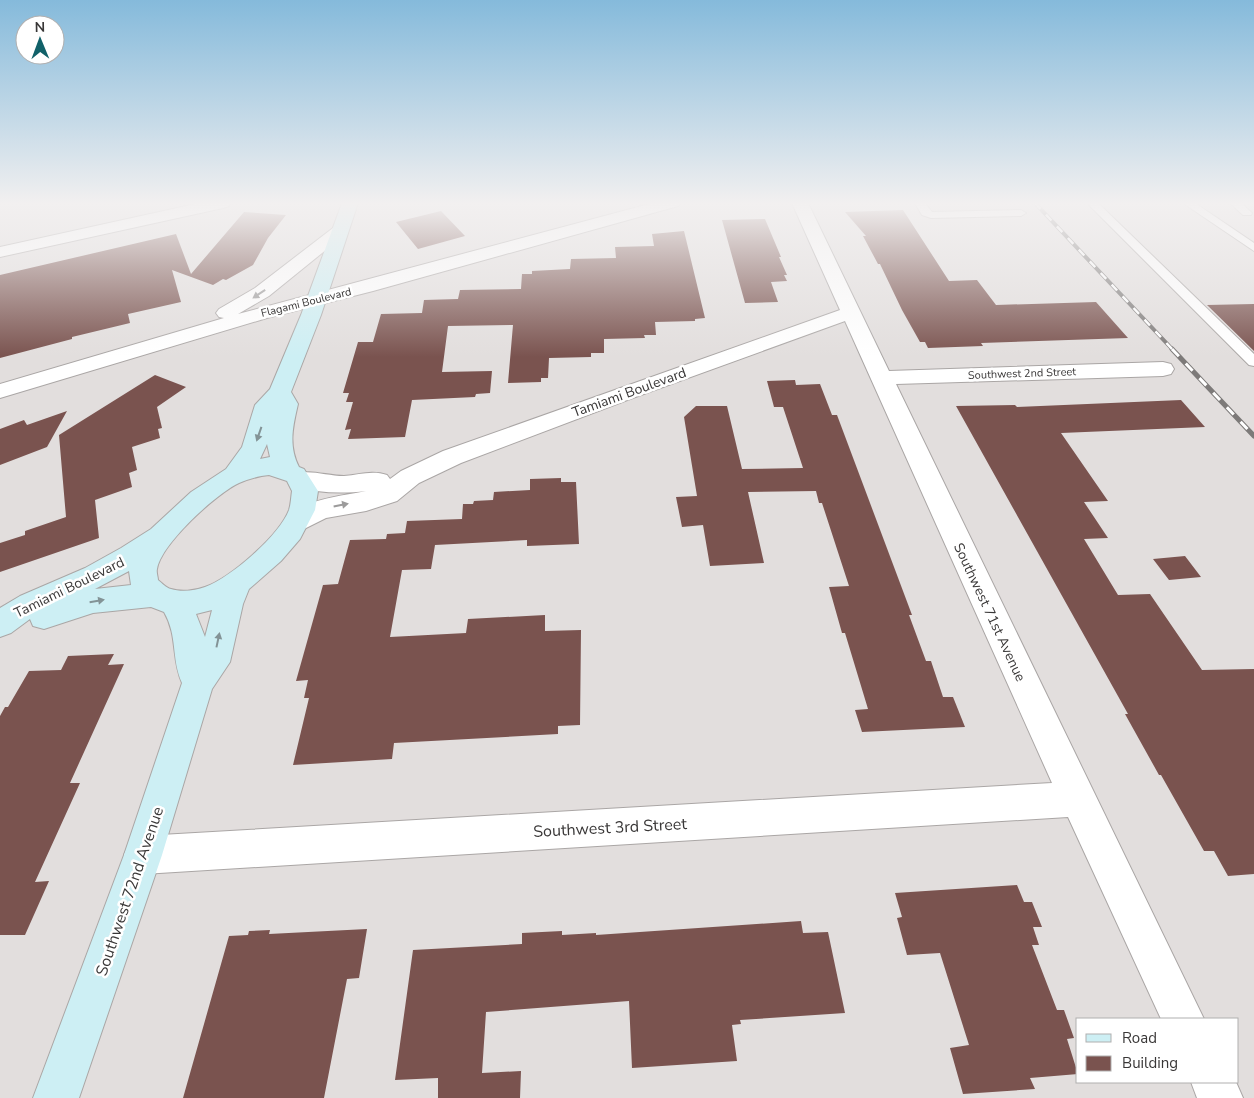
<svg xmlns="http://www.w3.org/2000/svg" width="1254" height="1098" viewBox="0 0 1254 1098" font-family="'Nunito Sans',sans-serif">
<rect width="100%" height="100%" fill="#e2dedd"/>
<path fill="#7a534f" d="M903,210L949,281L977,280L996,305L1096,302L1128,338L981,343L983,346L928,348L925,342H920L902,310L880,264H878L863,236H866L845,212Z
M441,211L465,236L418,249L396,222Z
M244,212L286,215L268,238L253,265L226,280L223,279L213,285L172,270L181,302L128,314L130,323L72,337V339L0,358V275L176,234L191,274Z
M765,219L781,257H779L787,275H784L787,281L771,282L778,302L745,303L722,220Z
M684,231L705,318L695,319V321L655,322L656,335H644L645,338L604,339V353H591V357L549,358L548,378H541V382L508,383L513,325L448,326L442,372L492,371L490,393L476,394L475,397L412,400L405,437L348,439L351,429L345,430L353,402H346L349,393H343L358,342H373L381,314L422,313L424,300L458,299L460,290L521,289L522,274H532V271L570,269L571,259L616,258L615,247L654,246L652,234Z
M1254,304V351L1207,305Z
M155,375L186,387L157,407L162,428L158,429L160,438L132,447L137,470L129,473L132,487L95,500L99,538L0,572V543L25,535V531L66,517L59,435Z
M795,380L796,385L820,384L832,415H837L912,615H909L926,661H931L943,697H953L965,727L862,732L855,710L868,709L845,633H842L829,587L849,586L822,503H819L816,491L748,492L764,563L710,566L703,525L682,527L676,497L697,496L684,417L696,406H727L742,469L803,468L783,407H774L767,381Z
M1181,400L1205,427L1061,433L1108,501L1084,502L1108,538L1084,539L1118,595L1150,594L1202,670L1254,669V874L1228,876L1214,851H1204L1161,775H1159L1125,714H1128L956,406L1015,405L1017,407Z
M67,411L47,447L0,465V429L24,420L27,425Z
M561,478V482H576L579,544L527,546V540L435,545L431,569L402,570L390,637L466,633L468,619L545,615V631L581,630L580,725L558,726V734L394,743L392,759L293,765L309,698H304L308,680L296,681L323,585L338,584L350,540L386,539L387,534L405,533L407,521L462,519L463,504H473L474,501L493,500L494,492L530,490V479Z
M1185,556L1201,577L1169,580L1153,559Z
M114,654L108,665L124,664L70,783H80L35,882L49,881L25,935H0V716L5,707H8L29,671L61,670L68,656Z
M1017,885L1024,902H1032L1042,927H1033L1039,945H1032L1057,1010H1064L1074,1038L1067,1039L1078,1074L1030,1078L1035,1089L963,1094L950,1048L969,1045L940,953L907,955L897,918L902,917L895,893Z
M801,921L803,933L828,932L845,1013L740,1020L741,1024L732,1025L737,1061L632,1068L629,1001L486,1012L482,1073L521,1071L520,1098H438V1078L395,1080L413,950L522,944V933L562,931V935L596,933V935Z
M367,929L359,978L347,979L324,1098H183L229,936L248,935L249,931L270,930L269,934Z"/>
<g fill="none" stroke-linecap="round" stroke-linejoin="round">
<defs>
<path id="lane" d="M915,203H925L932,212L1021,210L1026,213L1021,216L931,218L922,215Z
M1087,203H1098L1254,354V366L1249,365Z
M1183,203H1195L1254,243V251Z
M1230,203H1241L1252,213L1251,215H1243Z"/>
<path id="street" d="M200,203H231L229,206L223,208L0,257V247Z
M653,203H680L678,206L373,291L267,318L0,398V384L224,318L219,317L216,313L219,309L255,288L333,228L339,227L345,228L348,232L269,296L238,314Z
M792,203H808L889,371L1163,362L1171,364L1174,369L1171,374L1163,376L896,384L1204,1019H1161L1068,817L143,874L130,868L124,855L130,842L143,836L1052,783L845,321L630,399L461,463L419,483L397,501L366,511L326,518L296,533L287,530L283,523C296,500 342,496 366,491C342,494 317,493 293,486L289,480L293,474C310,469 327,476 344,476C359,475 372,470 387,475L390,479L401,471L443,451L840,310Z
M1191,1082H1236L1243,1098H1197Z"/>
<path id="secondary" d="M342,203H358L321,315L291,392L298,404C293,426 288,445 299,467L304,469L318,491L315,510L300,539L281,561L249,589L243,604L230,662L212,689L162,855L79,1098H33L124,855L182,683C171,659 178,636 164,612L151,607L93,613L44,629L33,626L30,619L11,633L0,637V608L20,596L85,568L121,548L151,529L191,492L226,469L242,447L255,405L270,389L301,315ZM267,444L270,457L260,459ZM269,475L287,481L292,491C291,497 291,504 289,510C279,536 230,578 205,587C195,591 180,592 171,589C166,588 162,583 158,580C158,577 156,572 157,569C161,544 217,493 239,483C249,479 258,476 269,475ZM129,571L131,585L95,589ZM212,610L205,637L196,614Z"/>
</defs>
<use href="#lane" stroke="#aaa6a5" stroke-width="2"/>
<use href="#street" stroke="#aaa6a5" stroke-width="2"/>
<use href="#secondary" stroke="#aaa6a5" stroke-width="2"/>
<use href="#lane" fill="#fff" fill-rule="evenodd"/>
<use href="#street" fill="#fff" fill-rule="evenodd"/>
<use href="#secondary" fill="#cdeff4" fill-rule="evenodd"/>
<defs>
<path id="rail-far1" d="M1035,203L1173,350"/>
<path id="rail" d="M1172,349L1254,436"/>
</defs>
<use href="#rail-far1" stroke="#7d7a79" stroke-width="4"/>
<use href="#rail" stroke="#7d7a79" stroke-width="5"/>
<use href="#rail-far1" stroke="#fff" stroke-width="2.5" stroke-dasharray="8" stroke-linecap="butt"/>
<use href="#rail" stroke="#fff" stroke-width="3" stroke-dasharray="10" stroke-linecap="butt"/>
</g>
<defs><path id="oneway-solid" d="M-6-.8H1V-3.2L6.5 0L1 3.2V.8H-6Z" transform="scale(1.25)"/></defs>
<g fill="#9c9b9b">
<use href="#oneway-solid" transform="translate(259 294) rotate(146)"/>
<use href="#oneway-solid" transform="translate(341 505) rotate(-11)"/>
</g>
<g fill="#839396">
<use href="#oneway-solid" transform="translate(259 434) rotate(109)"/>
<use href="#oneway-solid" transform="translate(97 601) rotate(-10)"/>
<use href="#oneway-solid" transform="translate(218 640) rotate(-78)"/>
</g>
<linearGradient id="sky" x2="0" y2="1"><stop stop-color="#85badb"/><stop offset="0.57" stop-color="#f2f0f0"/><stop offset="1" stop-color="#f2f0f0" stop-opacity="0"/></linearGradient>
<rect width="1254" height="357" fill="url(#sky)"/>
<g text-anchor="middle" stroke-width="5" stroke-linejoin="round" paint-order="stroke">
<g font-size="11" fill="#393737" stroke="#fff">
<text transform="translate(306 302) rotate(-14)" y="4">Flagami Boulevard</text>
<text transform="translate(1022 373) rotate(-2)" y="4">Southwest 2nd Street</text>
</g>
<g font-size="14" fill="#393737" stroke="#fff">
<text transform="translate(629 392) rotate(-20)" y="5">Tamiami Boulevard</text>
<text transform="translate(69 587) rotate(-26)" y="5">Tamiami Boulevard</text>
<text transform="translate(990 612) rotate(65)" y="5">Southwest 71st Avenue</text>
</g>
<g font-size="16" fill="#393737" stroke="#fff">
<text transform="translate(610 827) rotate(-3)" y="6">Southwest 3rd Street</text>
<text transform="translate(129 891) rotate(-71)" y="6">Southwest 72nd Avenue</text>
</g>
</g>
<rect x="1076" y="1018" width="162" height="65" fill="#ffffff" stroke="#b0afaf"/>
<rect x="1086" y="1034" width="25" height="8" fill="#cdeff4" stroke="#b0afaf"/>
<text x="1122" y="1043" font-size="15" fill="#393737">Road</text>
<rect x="1086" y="1056" width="25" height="15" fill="#7a534f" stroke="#b0afaf"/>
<text x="1122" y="1068" font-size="15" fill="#393737">Building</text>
<g transform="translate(40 40) rotate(359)"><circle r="24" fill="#ffffff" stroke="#b0afaf"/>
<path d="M0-4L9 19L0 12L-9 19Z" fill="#116169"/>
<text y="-8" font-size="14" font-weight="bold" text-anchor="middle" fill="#393737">N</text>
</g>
</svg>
